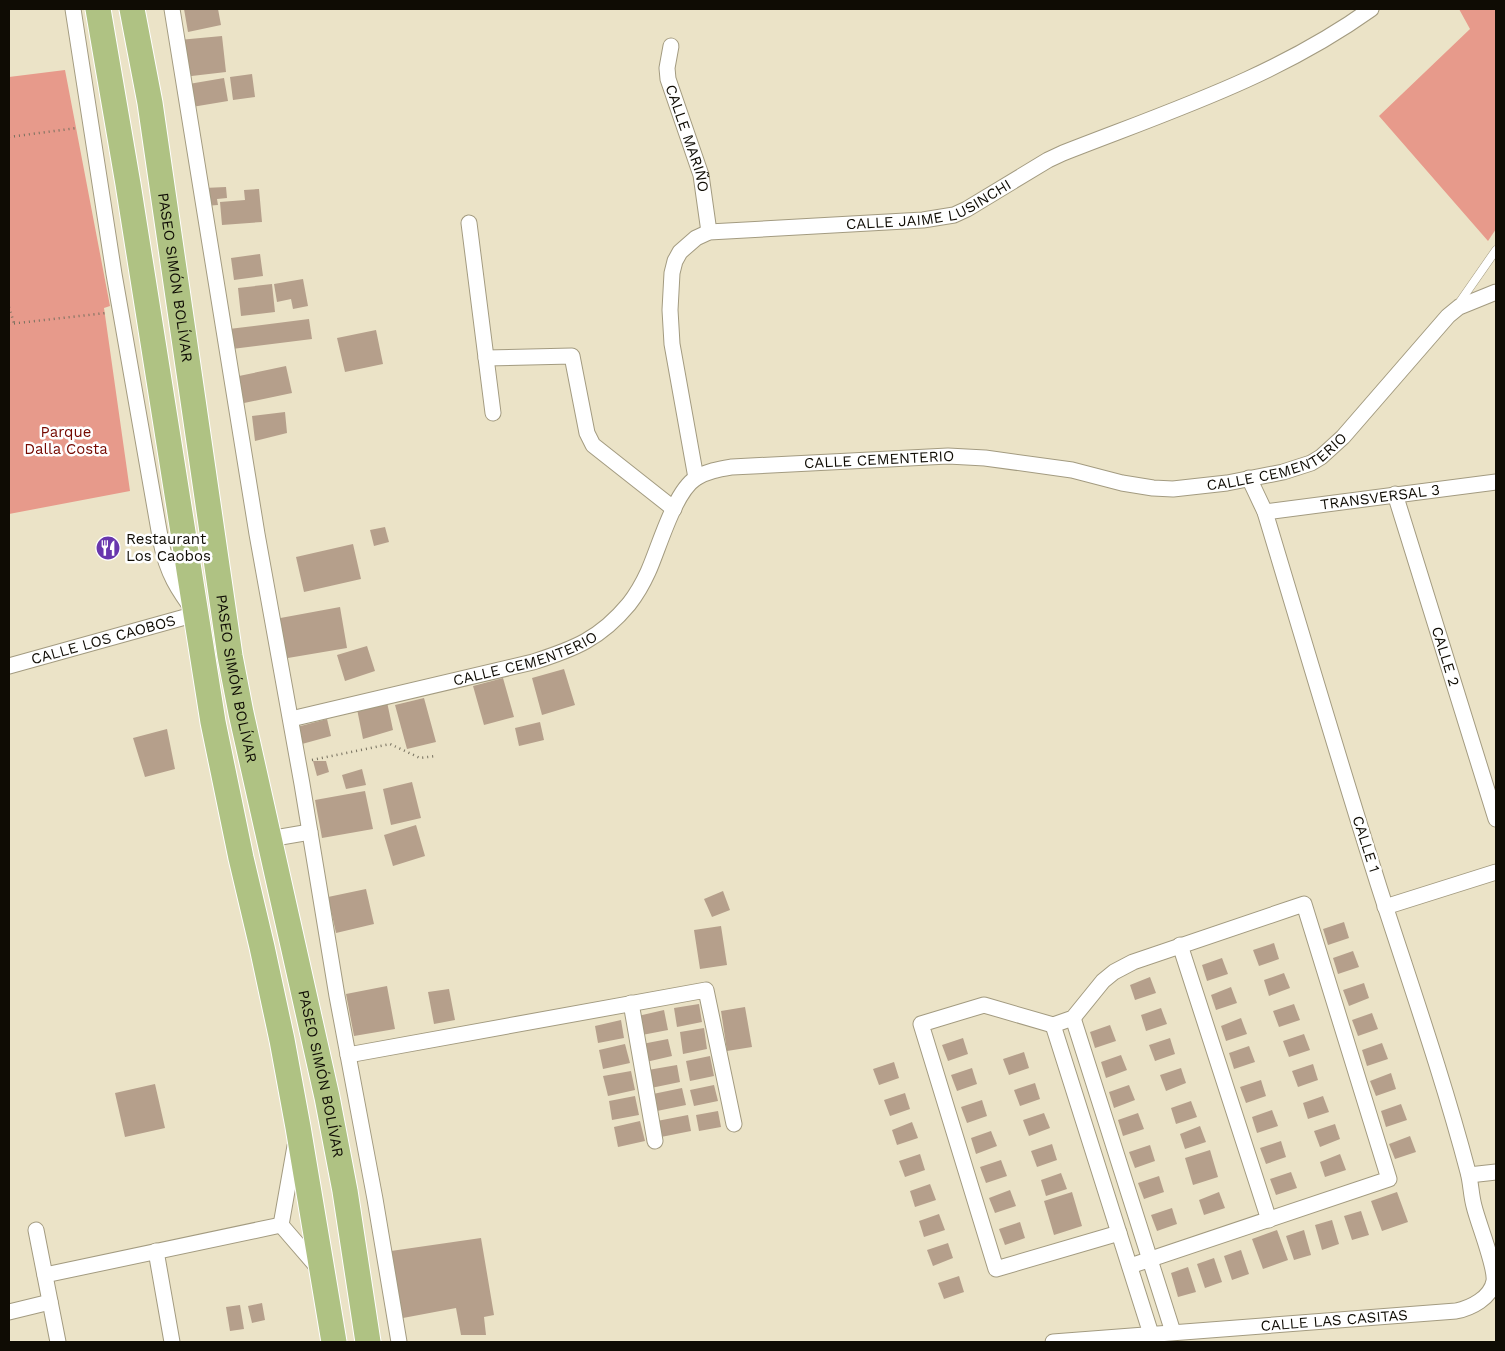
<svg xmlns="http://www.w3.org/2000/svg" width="1505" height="1351" viewBox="0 0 1505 1351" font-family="'Work Sans',sans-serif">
<rect width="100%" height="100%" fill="#ebe3c7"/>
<path fill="#e79a8b" d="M1459,9H1496V229L1488,241L1379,116L1470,29Z
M65,70L110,306L104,308L130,491L9,514V77Z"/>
<path fill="#b59f8b" d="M184,9H218L221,25L188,32Z
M222,36L226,72L183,77L179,40Z
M252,74L255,97L233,100L230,77Z
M224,78L228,101L186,108L183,85Z
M226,187L227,198L217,199L218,205L205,206L204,188Z
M259,189L262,222L222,225L220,202L245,200L244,190Z
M260,254L263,276L234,280L231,258Z
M303,279L308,306L293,309L291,299L277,302L274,284Z
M272,284L275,312L241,316L238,288Z
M309,319L312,339L232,349L229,329Z
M376,330L383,364L345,372L337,338Z
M286,366L292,393L244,403L239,376Z
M285,412L287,433L255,441L252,416Z
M385,527L389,542L374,546L370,530Z
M353,544L361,579L304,592L296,557Z
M340,607L347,648L282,659L275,619Z
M367,646L375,671L345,681L337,655Z
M564,669L575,705L542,715L532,678Z
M503,678L514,717L484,725L473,686Z
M424,698L436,742L407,749L395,705Z
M387,702L393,730L363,739L357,709Z
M327,719L331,736L302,744L297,727Z
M540,722L544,740L519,746L515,728Z
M167,729L175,769L145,777L133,738Z
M313,761H326L329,772L317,776Z
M362,769L366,785L346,789L342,775Z
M412,782L421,818L391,825L383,789Z
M365,791L373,829L322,838L315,800Z
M416,825L425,856L393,866L384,835Z
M366,889L374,924L336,933L328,897Z
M723,891L730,910L712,917L704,899Z
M1344,922L1349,938L1328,945L1323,929Z
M721,926L727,965L700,969L694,930Z
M1274,943L1279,959L1259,966L1253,950Z
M1353,951L1359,967L1338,974L1333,958Z
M1222,958L1228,974L1207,981L1202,965Z
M1284,973L1290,988L1269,996L1264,980Z
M1150,977L1156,993L1135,1000L1130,985Z
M1364,983L1369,998L1349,1006L1343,990Z
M387,986L395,1029L354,1036L346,994Z
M1231,987L1237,1003L1216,1010L1211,995Z
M449,989L455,1020L434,1024L428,992Z
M699,1004L702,1022L677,1027L674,1008Z
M1294,1004L1300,1020L1279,1027L1273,1011Z
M745,1007L752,1047L727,1051L721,1011Z
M1161,1008L1167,1024L1146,1031L1141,1015Z
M664,1010L668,1030L642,1035L638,1016Z
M1372,1013L1378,1029L1358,1036L1352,1020Z
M1241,1018L1247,1034L1226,1041L1221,1026Z
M621,1020L624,1038L598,1043L595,1026Z
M1110,1025L1116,1041L1095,1048L1090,1032Z
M704,1028L707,1049L683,1054L680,1032Z
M1304,1034L1310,1050L1289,1057L1283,1041Z
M963,1038L968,1054L948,1061L942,1045Z
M1170,1038L1175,1054L1155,1061L1149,1045Z
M668,1039L672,1056L646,1062L642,1044Z
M1382,1043L1388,1059L1367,1066L1362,1050Z
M625,1044L630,1063L603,1069L599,1050Z
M1249,1046L1255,1062L1234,1069L1229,1053Z
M1024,1052L1029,1068L1009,1075L1003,1059Z
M1121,1055L1127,1070L1106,1078L1101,1062Z
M710,1056L714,1076L690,1081L686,1061Z
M894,1062L899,1078L879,1085L873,1069Z
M1313,1064L1318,1080L1298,1087L1292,1071Z
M677,1065L680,1082L651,1088L648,1070Z
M972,1068L977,1084L957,1091L951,1075Z
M1181,1068L1186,1083L1166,1091L1160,1075Z
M631,1071L635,1090L608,1096L603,1076Z
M1391,1073L1396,1089L1376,1096L1370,1081Z
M1261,1080L1266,1096L1246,1103L1240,1087Z
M1035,1083L1040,1099L1020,1106L1014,1090Z
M155,1084L165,1128L125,1137L115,1093Z
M714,1085L718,1101L694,1106L690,1090Z
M1129,1085L1135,1100L1114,1108L1109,1092Z
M682,1088L686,1105L657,1111L653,1094Z
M905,1093L910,1109L890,1116L884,1100Z
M635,1096L639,1115L612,1120L609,1101Z
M1323,1096L1329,1112L1308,1119L1303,1103Z
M982,1100L987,1116L967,1123L961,1107Z
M1191,1101L1197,1117L1176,1124L1171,1108Z
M1401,1104L1407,1120L1386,1127L1381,1111Z
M1272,1110L1278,1126L1257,1133L1252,1117Z
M718,1111L721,1127L699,1131L696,1115Z
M1044,1113L1050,1128L1029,1136L1023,1120Z
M1138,1113L1144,1129L1123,1136L1118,1120Z
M688,1115L691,1131L661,1137L657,1121Z
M640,1121L645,1141L618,1147L614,1127Z
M912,1122L918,1138L897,1145L892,1130Z
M1335,1124L1340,1139L1320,1147L1314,1131Z
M1200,1126L1206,1142L1185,1149L1180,1134Z
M991,1131L997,1146L976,1154L971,1138Z
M1410,1136L1416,1152L1395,1159L1389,1144Z
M1281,1141L1286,1157L1266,1164L1260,1148Z
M1052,1144L1057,1160L1037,1167L1031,1151Z
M1150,1145L1155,1161L1135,1168L1129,1152Z
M1210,1150L1218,1177L1193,1185L1185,1158Z
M920,1154L925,1170L905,1177L899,1161Z
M1340,1154L1346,1170L1325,1177L1320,1162Z
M1001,1160L1007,1176L986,1183L980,1167Z
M1291,1172L1297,1188L1276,1195L1270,1179Z
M1061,1173L1067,1189L1046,1196L1041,1180Z
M1159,1176L1164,1192L1144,1199L1138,1183Z
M930,1184L936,1200L915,1207L910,1191Z
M1010,1190L1016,1206L995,1213L989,1198Z
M1072,1192L1082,1226L1054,1235L1044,1201Z
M1219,1192L1225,1208L1204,1215L1199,1200Z
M1397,1192L1408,1222L1382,1231L1371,1201Z
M1172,1208L1177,1224L1157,1231L1151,1215Z
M1361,1211L1369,1235L1352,1240L1344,1216Z
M939,1214L945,1230L924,1237L919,1221Z
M1332,1220L1339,1244L1322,1250L1315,1225Z
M1020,1222L1025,1238L1005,1245L999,1229Z
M1277,1230L1288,1260L1263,1269L1252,1239Z
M1304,1230L1311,1255L1294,1260L1286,1236Z
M481,1238L494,1315L484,1317L486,1335H461L456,1308L403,1318L391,1251Z
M948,1243L953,1258L933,1266L927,1250Z
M1241,1250L1249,1274L1232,1280L1224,1256Z
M1214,1258L1222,1282L1205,1288L1197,1264Z
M1188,1267L1196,1292L1178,1297L1171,1273Z
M959,1276L964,1292L944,1299L938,1283Z
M262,1303L265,1320L252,1323L248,1306Z
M240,1305L244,1329L230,1331L226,1307Z"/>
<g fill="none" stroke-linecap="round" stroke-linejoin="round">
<defs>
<path id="lane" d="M1457,306L1496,250"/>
<g id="street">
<path d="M172,9L257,534L302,784L337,996L375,1199L399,1342"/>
<path id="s1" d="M671,46L667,68L668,79L701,175L709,232"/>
<path d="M469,223L493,413"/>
<path d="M486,358L572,356L587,433L593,445L674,509"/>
<path id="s2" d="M696,478L672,344L670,310L672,273L675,261L680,252L696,238L709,232L923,220L954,215L967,209L1048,160L1063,153C1170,111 1276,77 1371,9"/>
<path id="s3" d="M1395,494L1496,819"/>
<path id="s4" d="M1265,512L1496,482"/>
<path id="s5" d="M9,666L196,614C178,590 167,573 161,542L114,274L73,9"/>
<path id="s6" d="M291,719L533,662C574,649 600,639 629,604C636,595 643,583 648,572C659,548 674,492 696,478C707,471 720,469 732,467L948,456L985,458L1072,470L1122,483L1153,488L1173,489L1227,483L1283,472L1311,463L1321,457L1343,437L1448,316L1459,307L1496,292"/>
<path d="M269,839L310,832"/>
<path d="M1385,907L1496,872"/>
<path d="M1180,945L1269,1220"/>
<path d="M631,1003L655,1141"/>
<path d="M1073,1018L1173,1332"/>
<path d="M1053,1025L1151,1334"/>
<path d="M348,1055L706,990L734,1124"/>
<path d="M1469,1175L1496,1172"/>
<path d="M281,1225L295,1146"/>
<path d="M281,1225L319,1269"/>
<path d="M36,1230L58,1342"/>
<path d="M1119,1233L996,1269L921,1024L984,1005L1053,1025L1073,1018L1103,981L1114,972L1133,962L1304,904L1389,1179L1130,1266"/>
<path d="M156,1251L172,1342"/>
<path d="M45,1275L281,1225"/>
<path d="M9,1312L50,1302"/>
<path id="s7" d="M1053,1342L1456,1311C1471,1308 1491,1298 1494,1281C1496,1267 1478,1223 1474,1206C1471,1195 1471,1183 1468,1172C1443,1077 1410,983 1380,890C1340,764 1303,638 1265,512L1249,478"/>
</g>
<g id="primary">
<path d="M98,9L128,184L213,722L241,858L262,947L282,1040L298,1127L334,1342"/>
<path id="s8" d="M132,9L150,103L230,656L241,713L327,1097L345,1191L368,1342"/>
</g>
</defs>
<use href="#lane" stroke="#a39b80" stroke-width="9"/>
<use href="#street" stroke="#a39b80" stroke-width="17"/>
<use href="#primary" stroke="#fff" stroke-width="27"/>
<path stroke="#756f5e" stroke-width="2.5" stroke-dasharray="1 4" stroke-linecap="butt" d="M9,137L77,128
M9,307L14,323
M9,324L106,313
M312,760L390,744L420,758L436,756"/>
<use href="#lane" stroke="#fff" stroke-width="8"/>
<use href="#street" stroke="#fff" stroke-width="15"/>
<use href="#primary" stroke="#afc283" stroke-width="25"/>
</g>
<defs>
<symbol id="restaurant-disc" viewBox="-11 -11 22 22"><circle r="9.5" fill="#6836ad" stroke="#fff"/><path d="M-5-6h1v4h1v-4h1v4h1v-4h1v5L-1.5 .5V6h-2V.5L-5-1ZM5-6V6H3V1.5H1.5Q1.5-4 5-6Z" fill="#fff"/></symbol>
</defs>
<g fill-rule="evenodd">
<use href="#restaurant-disc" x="94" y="534" width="28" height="28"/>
</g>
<g text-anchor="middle" stroke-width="5" stroke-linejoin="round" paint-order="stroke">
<g font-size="15" fill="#0f0c04" stroke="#fff">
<text dy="5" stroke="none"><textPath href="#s1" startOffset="96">CALLE MARIÑO</textPath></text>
<text dy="5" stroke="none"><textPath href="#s2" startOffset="489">CALLE JAIME LUSINCHI</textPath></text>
<text dy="5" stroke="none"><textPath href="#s8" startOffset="272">PASEO SIMÓN BOLÍVAR</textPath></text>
<text dy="5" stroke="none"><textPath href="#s6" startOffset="1098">CALLE CEMENTERIO</textPath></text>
<text dy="5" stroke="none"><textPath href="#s6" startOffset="692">CALLE CEMENTERIO</textPath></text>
<text dy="5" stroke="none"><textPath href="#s4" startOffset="116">TRANSVERSAL 3</textPath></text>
<text dy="5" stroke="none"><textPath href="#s5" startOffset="98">CALLE LOS CAOBOS</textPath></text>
<text dy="5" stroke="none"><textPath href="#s6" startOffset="242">CALLE CEMENTERIO</textPath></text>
<text dy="5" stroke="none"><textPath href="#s3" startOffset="170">CALLE 2</textPath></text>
<text dy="5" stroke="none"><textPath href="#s8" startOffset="678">PASEO SIMÓN BOLÍVAR</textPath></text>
<text transform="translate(1366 844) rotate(72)" y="5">CALLE 1</text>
<text dy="5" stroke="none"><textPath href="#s8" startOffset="1082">PASEO SIMÓN BOLÍVAR</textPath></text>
<text dy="5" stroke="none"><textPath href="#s7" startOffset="282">CALLE LAS CASITAS</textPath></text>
</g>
<g font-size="15" fill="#750900" stroke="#fff">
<text x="66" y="437">Parque<tspan x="66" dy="17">Dalla Costa</tspan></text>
</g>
<g font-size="15" fill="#0f0c04" stroke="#fff" text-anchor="start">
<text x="126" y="544">Restaurant<tspan x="126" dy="17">Los Caobos</tspan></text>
</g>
</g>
<rect width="1505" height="1351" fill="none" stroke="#0f0c04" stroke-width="20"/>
</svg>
